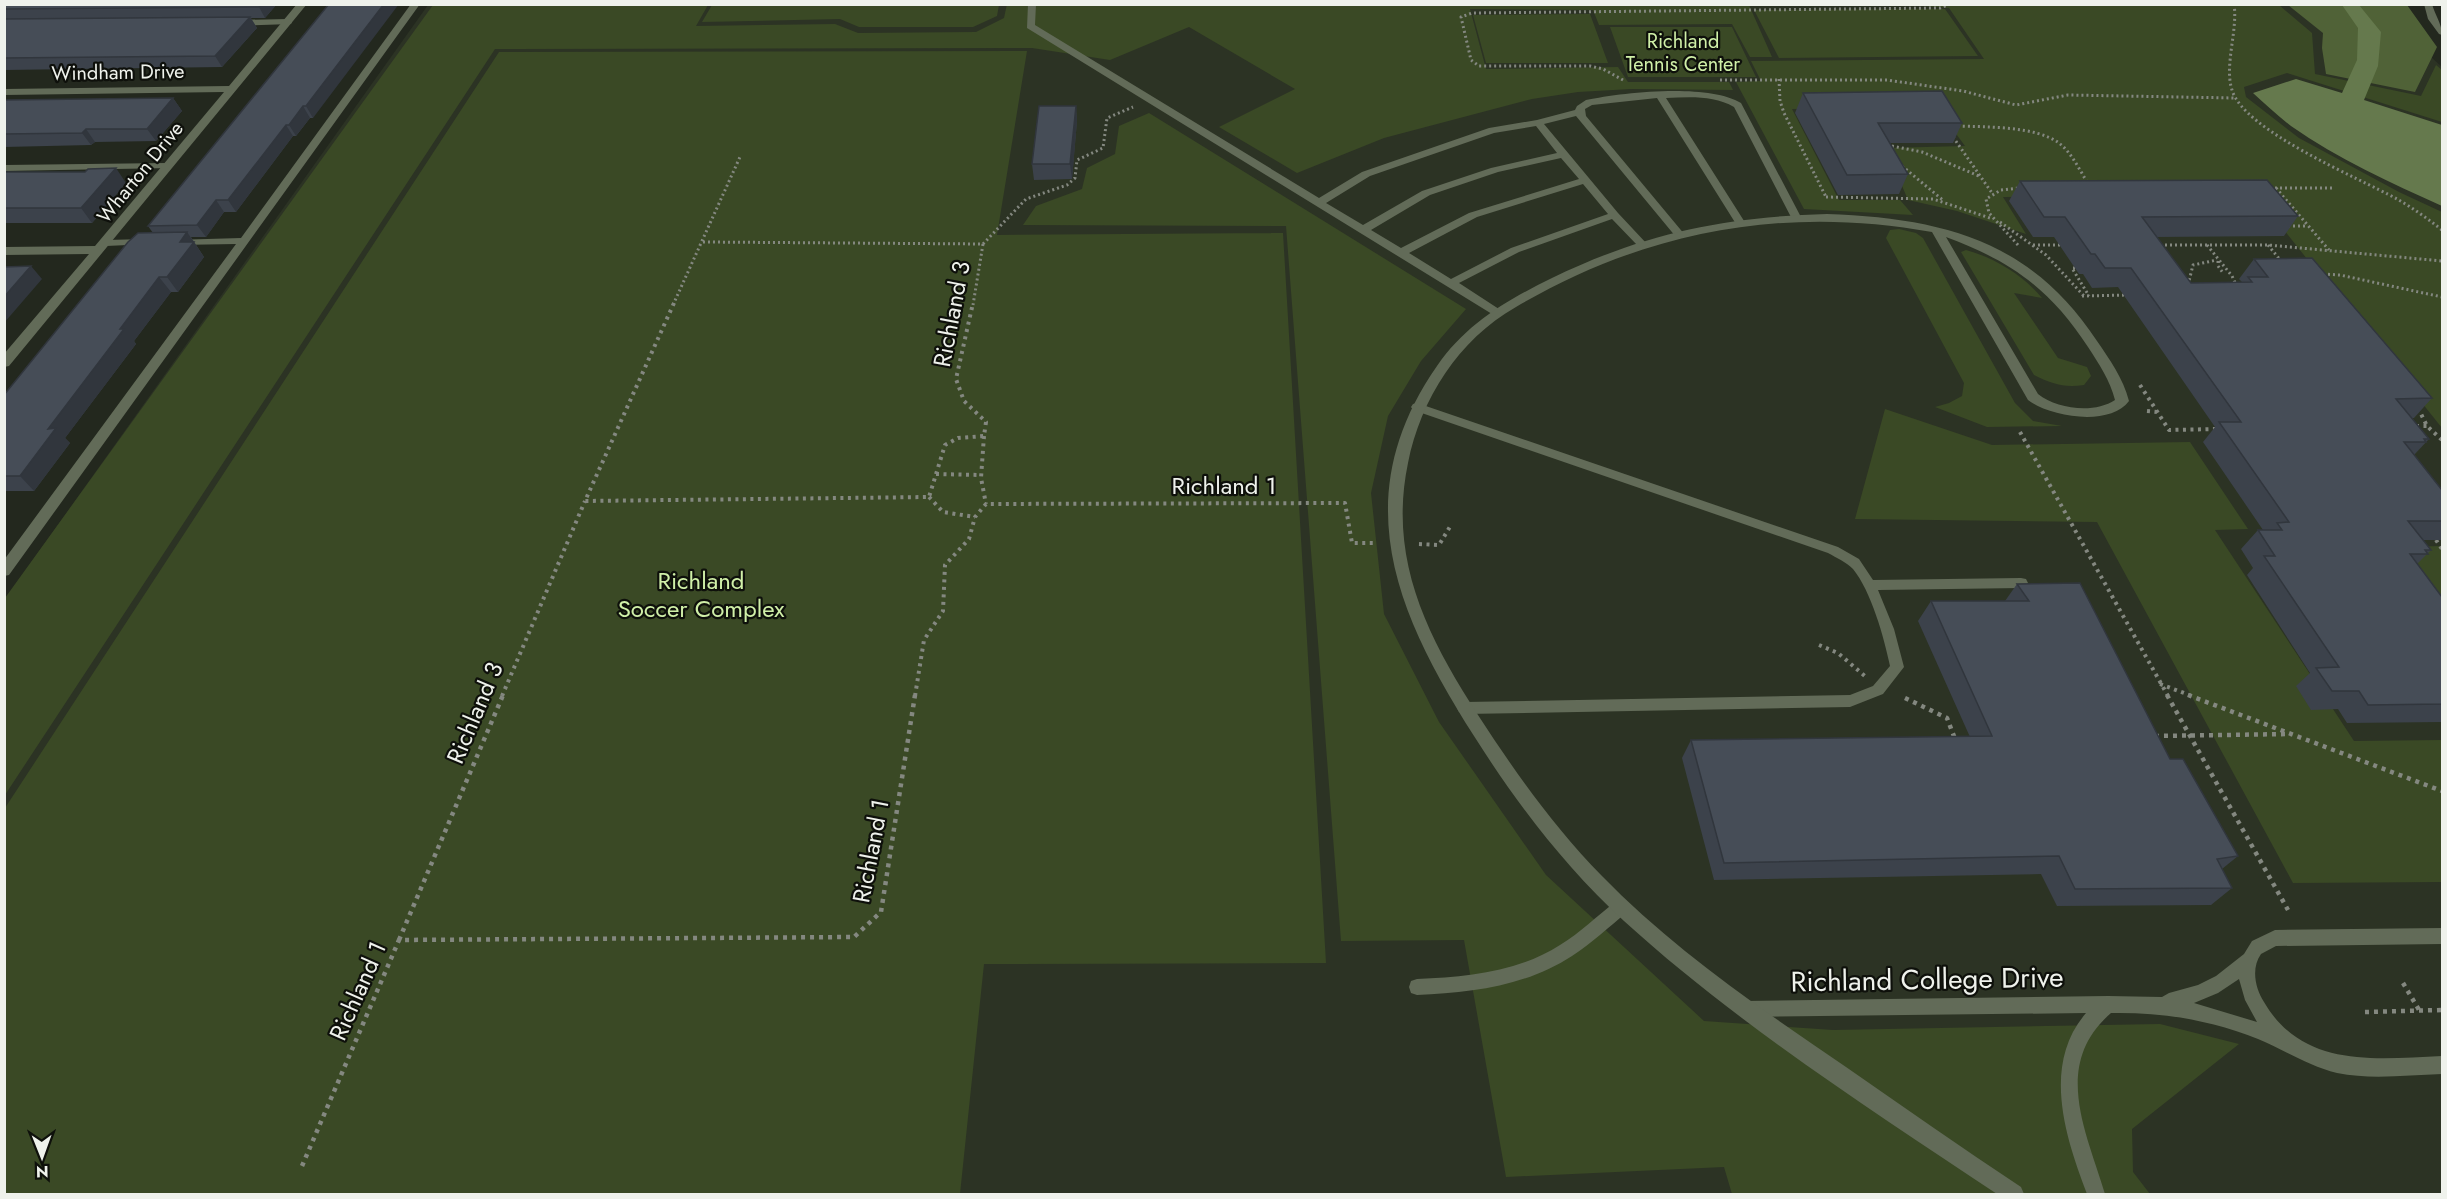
<svg xmlns="http://www.w3.org/2000/svg" width="2447" height="1199" viewBox="0 0 2447 1199" font-family="Jost,sans-serif">
<rect width="100%" height="100%" fill="#23281e"/>
<path fill="#2c3324" d="M2373,4L2442,67V1194H5V599L428,5Z"/>
<path fill="#3a4925" d="M1007,4L1821,5H1749L1772,57H1750L1732,24L1599,25L1593,10L1470,9L1486,69L1618,67L1628,82H1729L1733,90L1631,89L1578,92L1532,99L1384,138L1297,173L1219,127L1295,89L1189,27L1110,60L1032,48L495,49L5,795V598L433,5H708L696,26L835,24L858,33L976,32L1004,18Z
M1896,4L2279,5L2312,33L2315,74L2421,96L2436,65L2442,70V122L2287,73L2244,87L2246,97L2299,138L2399,192L2442,212V428L2256,195L2003,197L2026,234L1957,211L1908,200L1886,148L1965,146L1937,108L1792,109L1839,200H1900L1913,215L1804,209L1736,82L1761,81L1751,61L1984,59L1949,8Z
M712,5V4L999,5L997,16L973,27H859L840,19L702,22Z
M1945,9L1978,56L1779,58L1754,10Z
M1590,14L1608,63H1486L1473,15Z
M1610,27H1732L1756,77H1628Z
M1027,51L997,235L1283,233L1326,963L984,964L960,1194H5V808L499,52Z
M1149,113L1466,309L1421,361L1388,416L1371,493L1384,614L1439,722L1546,875L1704,1021L1833,1030L2160,1024L2239,1044L2132,1129L2133,1172L2150,1194H1732L1724,1167L1506,1177L1464,940L1341,941L1286,226L1023,225L1036,206L1082,189L1087,168L1115,154L1119,126Z
M1899,229L1916,233L1923,238L2015,403L2033,421L2062,426L1987,427L1935,407L1949,403L1962,396L1964,383L1886,238L1890,230Z
M1966,250C1995,258 2023,275 2042,298L2014,293L2058,358L2087,367L2091,376L2084,385C2064,388 2052,384 2034,375L1961,252Z
M1885,409L1992,445L2190,442L2248,529L2215,530L2354,741L2442,740V882L2293,883L2097,522L1855,519Z
M2442,546V626L2401,547Z"/>
<path fill="#506237" d="M2288,5H2407L2437,47L2415,92L2326,74L2322,48L2323,33Z"/>
<path fill="#65794d" d="M2342,5H2359L2381,32L2378,66L2364,100L2442,125V206C2391,183 2338,159 2291,126C2278,116 2265,104 2253,93L2296,79L2342,93L2357,60L2358,28Z"/>
<g fill="none" stroke-linecap="round" stroke-linejoin="round">
<path stroke="#848880" stroke-width="3" stroke-dasharray="2 3" stroke-linecap="butt" d="M2234,4C2238,31 2224,65 2232,90C2244,131 2359,178 2397,199C2413,208 2428,219 2442,230
M1779,79L1780,101L1784,113L1826,197
M1623,80L1603,69L1590,66H1479L1471,60L1461,17L1472,13L1940,8L1950,4
M1720,80H1887L1963,91L2016,105L2068,95L2235,98
M1958,126C1986,127 2036,126 2059,143C2072,153 2080,171 2089,185
M1953,137L1992,193
M1887,145L1922,152L1979,176
M1902,166L1944,201
M2270,188H2332
M2276,188L2329,250
M1826,197L1933,199L1993,219
M2000,222L2046,255L2084,296
M2288,226H2307
M703,242L983,244L973,305
M983,244L1026,199L1067,185L1075,178L1077,160L1103,148L1107,118L1133,107
M2018,245L1989,213L1986,199L2001,190L2019,188
M2033,245H2062
M2160,245H2268L2442,261
M2207,245L2232,276L2236,285
M2268,245L2281,261
M2218,261V266L2223,273
M2075,268H2072L2089,296
M2323,274L2340,275L2442,297
M2188,285L2193,265L2217,260
M2082,296L2129,295
M673,305L740,157"/>
<path stroke="#848880" stroke-width="4" stroke-dasharray="3 4.5" stroke-linecap="butt" d="M674,303L585,501L929,497L945,445L958,438L984,436L986,422L964,401L956,379L973,303
M2140,385L2169,430L2217,429
M2418,408L2427,426L2442,440
M2147,411L2157,412
M2416,426H2427
M2020,432L2168,696
M984,436L981,478L986,504
M936,474L980,475
M929,497L943,512L975,517
M2436,540L2442,549
M1419,544L1439,545L1451,525
M1819,645L1838,653L1866,677
M2160,684L2192,696
M502,696L585,501
M915,696L924,640L943,611L945,565L969,539L975,517L986,504L1345,503L1352,543H1374"/>
<path stroke="#848880" stroke-width="4.5" stroke-dasharray="4 5" stroke-linecap="butt" d="M2167,695L2288,910
M2188,695L2442,791
M1905,698L1947,718L1955,739
M2155,736L2291,734
M399,940L503,695
M2403,983L2419,1010
M2365,1012L2442,1010
M302,1166L399,940L854,937L881,912L915,695"/>
<path fill="#626b58" fill-rule="evenodd" d="M411,4H420L9,575L4,576V560L236,244L177,245L173,244V240L241,238Z
M1028,4H1036L1035,25L1319,198L1362,172L1489,128L1537,120L1575,110L1577,106L1586,100C1623,92 1709,83 1741,103L1802,219L1797,222L1792,219L1734,107C1714,95 1689,97 1666,98L1746,224L1741,227L1736,224L1657,98L1592,105L1585,109L1586,116L1685,235L1680,238L1676,237L1576,116L1544,124L1618,213L1647,244L1642,247L1638,246L1612,219L1519,252L1459,283L1502,311L1496,315L1492,314L1027,28ZM1536,126L1557,153L1491,168L1422,191L1363,225L1326,203L1370,176L1494,133ZM1561,158L1579,179L1469,213L1401,248L1371,230L1430,195L1498,172ZM1583,184L1608,214L1511,248L1451,279L1409,253L1477,217Z
M2424,4H2432C2435,15 2442,24 2442,35L2439,34L2428,19Z
M288,19L292,22L291,24L236,26L232,23L236,20Z
M167,163L171,164V168L4,171V165Z
M146,239L150,240V244L106,246L101,243L106,240Z
M1417,403L1838,547L1859,559L1873,580L2021,578L2026,579L2028,583L2026,587L2021,588L1878,590L1894,629L1904,667L1883,694L1850,707L1464,714L1459,712L1457,708L1459,704L1464,702L1850,695L1873,686L1890,666C1884,637 1871,591 1853,569C1846,562 1837,558 1828,553L1413,410L1411,407L1413,404Z
M1621,900L1627,902L1629,907L1627,912C1609,927 1592,943 1572,956C1526,986 1471,993 1417,995L1411,993L1409,987L1411,981L1417,979C1467,977 1518,972 1560,945C1580,933 1597,916 1615,902Z
M2442,928V944L2276,946L2261,954C2251,968 2255,988 2264,1002C2303,1069 2376,1059 2442,1056V1074C2408,1075 2371,1080 2337,1073C2309,1066 2284,1050 2258,1039C2210,1020 2162,1012 2111,1013C2051,1065 2087,1133 2105,1194H2087C2066,1139 2041,1065 2086,1013L1746,1017L1740,1015L1738,1009L1740,1003L1746,1001L2108,996L2162,997L2169,993L2198,985L2216,976L2244,954L2252,941L2275,930ZM2239,979L2245,1000L2257,1022L2194,1003L2218,993Z"/>
<path fill="#626b58" fill-rule="evenodd" d="M297,4H307L9,366L4,367V354L89,254L4,255V247L95,246L224,92L4,95V89L229,86Z
M1827,214C1941,218 2031,240 2097,341C2110,360 2123,378 2129,401C2110,427 2050,417 2028,400L1932,232C1784,205 1645,231 1516,307C1458,340 1421,399 1408,463C1388,559 1427,636 1478,715C1515,772 1554,827 1602,876C1674,950 1761,1009 1846,1067C1904,1107 1962,1148 2021,1187L2024,1194H1997C1871,1110 1736,1023 1624,921C1565,867 1517,804 1474,736C1397,615 1345,498 1437,366C1466,324 1507,300 1552,278C1645,233 1724,217 1827,214ZM1946,237C2011,261 2050,289 2088,347C2099,364 2110,380 2115,400C2094,414 2057,409 2038,394Z"/>
</g>
<path fill="#3c424b" d="M4,4H277L265,18H251L257,28L222,67L4,70Z
M329,4L313,118H310L296,136H293L236,212H224L206,237H191L204,257L178,292H171L134,341L136,344L65,438L70,443L34,491H4V395L153,233L148,226Z
M1803,93L1962,123L1953,143H1890L1908,174L1899,194L1838,195L1795,113Z
M173,98L182,111L156,141L95,142L91,145L4,147V100Z
M1076,106L1077,121L1072,179L1034,180L1032,164Z
M4,172L126,183L92,223H4Z
M2020,181L2298,216L2284,236L2156,237L2191,283L2242,282L2239,279L2254,259L2432,398L2414,418H2412L2429,439L2414,455L2442,490V540H2423L2431,550L2417,564L2442,597V722L2347,723L2338,709L2311,710L2296,686L2310,673L2247,575L2253,568L2241,549L2258,530H2263L2203,442L2215,427L2118,287L2092,288L2083,274H2079L2054,237H2033L2009,201Z
M2017,584L2170,759L2238,856L2222,869L2232,888L2211,905L2057,906L2041,874L1714,880L1682,758L1691,740L1970,737L1918,621L1931,601H2005Z"/>
<path fill="#31363d" d="M261,4H277L265,18L259,7Z
M384,4H399L313,118L306,106Z
M250,17L257,28L222,67L215,56Z
M173,98L182,111L156,141L147,129Z
M303,106L310,118L296,136L289,125Z
M1076,106L1077,121L1072,179L1070,164Z
M286,125L293,136L236,212L228,200Z
M86,129L95,142L91,145L82,133Z
M116,168L126,183L92,223L81,208Z
M216,200L224,212L206,237L197,225Z
M187,232L204,257L178,292L167,277L180,242Z
M31,266L42,279L4,323V297Z
M159,277L171,292L134,341L136,344L65,438L70,443L34,491L20,476L48,429L120,329Z"/>
<path fill="#464d57" stroke="#31363d" stroke-width="1.5" d="M4,4H261L259,7L4,9Z
M329,4H384L306,106H303L289,125H286L228,200H216L197,225L148,226Z
M250,17L215,56L4,58V19Z
M1942,91L1962,123H1878L1908,174L1847,175L1803,93Z
M173,98L147,129H86L82,133L4,134V100Z
M1039,106H1076L1070,164H1032Z
M116,168L81,208H4V172H85L88,169Z
M2267,180L2298,216L2142,217L2191,283L2252,282L2248,277H2268L2254,259L2312,258L2432,398L2396,399L2429,439H2424L2426,442H2404L2442,490V521H2408L2431,550H2425L2428,554H2410L2442,597V704L2368,705L2359,691H2332L2316,668L2339,667L2264,556H2275L2258,530H2282L2277,523L2289,522L2219,422H2241L2131,268H2105L2095,254H2091L2065,217H2044L2020,181Z
M187,232L180,242H194L167,277H159L120,329H124L48,429L56,428L20,476H4V395L128,242L138,233Z
M31,266L4,297V267Z
M2080,583L2170,759H2183L2238,856L2217,859L2232,888L2075,889L2059,856L1724,863L1691,740L1992,736L1931,601H2029L2017,584Z"/>
<g text-anchor="middle" stroke-width="4.5" stroke-linejoin="round" paint-order="stroke">
<g font-size="20" fill="#d0f0a8" stroke="#0e100b">
<text x="1683" y="48">Richland<tspan x="1683" dy="23">Tennis Center</tspan></text>
</g>
<g font-size="20" fill="#eff2ec" stroke="#0e100b">
<text transform="translate(118 72) rotate(-1)" y="7">Windham Drive</text>
<text transform="translate(140 172) rotate(-51)" y="7">Wharton Drive</text>
</g>
<g font-size="24" fill="#eff2ec" stroke="#0e100b">
<text transform="translate(952 314) rotate(-79)" y="8">Richland 3</text>
<text x="1224" y="494">Richland 1</text>
<text transform="translate(475 713) rotate(-67)" y="8">Richland 3</text>
<text transform="translate(871 851) rotate(-79)" y="8">Richland 1</text>
<text transform="translate(358 991) rotate(-66)" y="8">Richland 1</text>
</g>
<g font-size="24" fill="#d0f0a8" stroke="#0e100b">
<text x="701" y="589">Richland<tspan x="701" dy="28">Soccer Complex</tspan></text>
</g>
<g font-size="28" fill="#eff2ec" stroke="#0e100b">
<text transform="translate(1927 979) rotate(-1)" y="10">Richland College Drive</text>
</g>
</g>
<rect width="2447" height="1199" fill="none" stroke="#eff2ec" stroke-width="12"/>
<g transform="translate(42 1157) rotate(179)" stroke="#0e100b" stroke-width="4.5" paint-order="stroke">
<path d="M0-4.5L10 22L0 15L-10 22Z" fill="#eff2ec"/>
<text y="-9" font-size="16" font-weight="bold" text-anchor="middle" fill="#eff2ec">N</text>
</g>
</svg>
